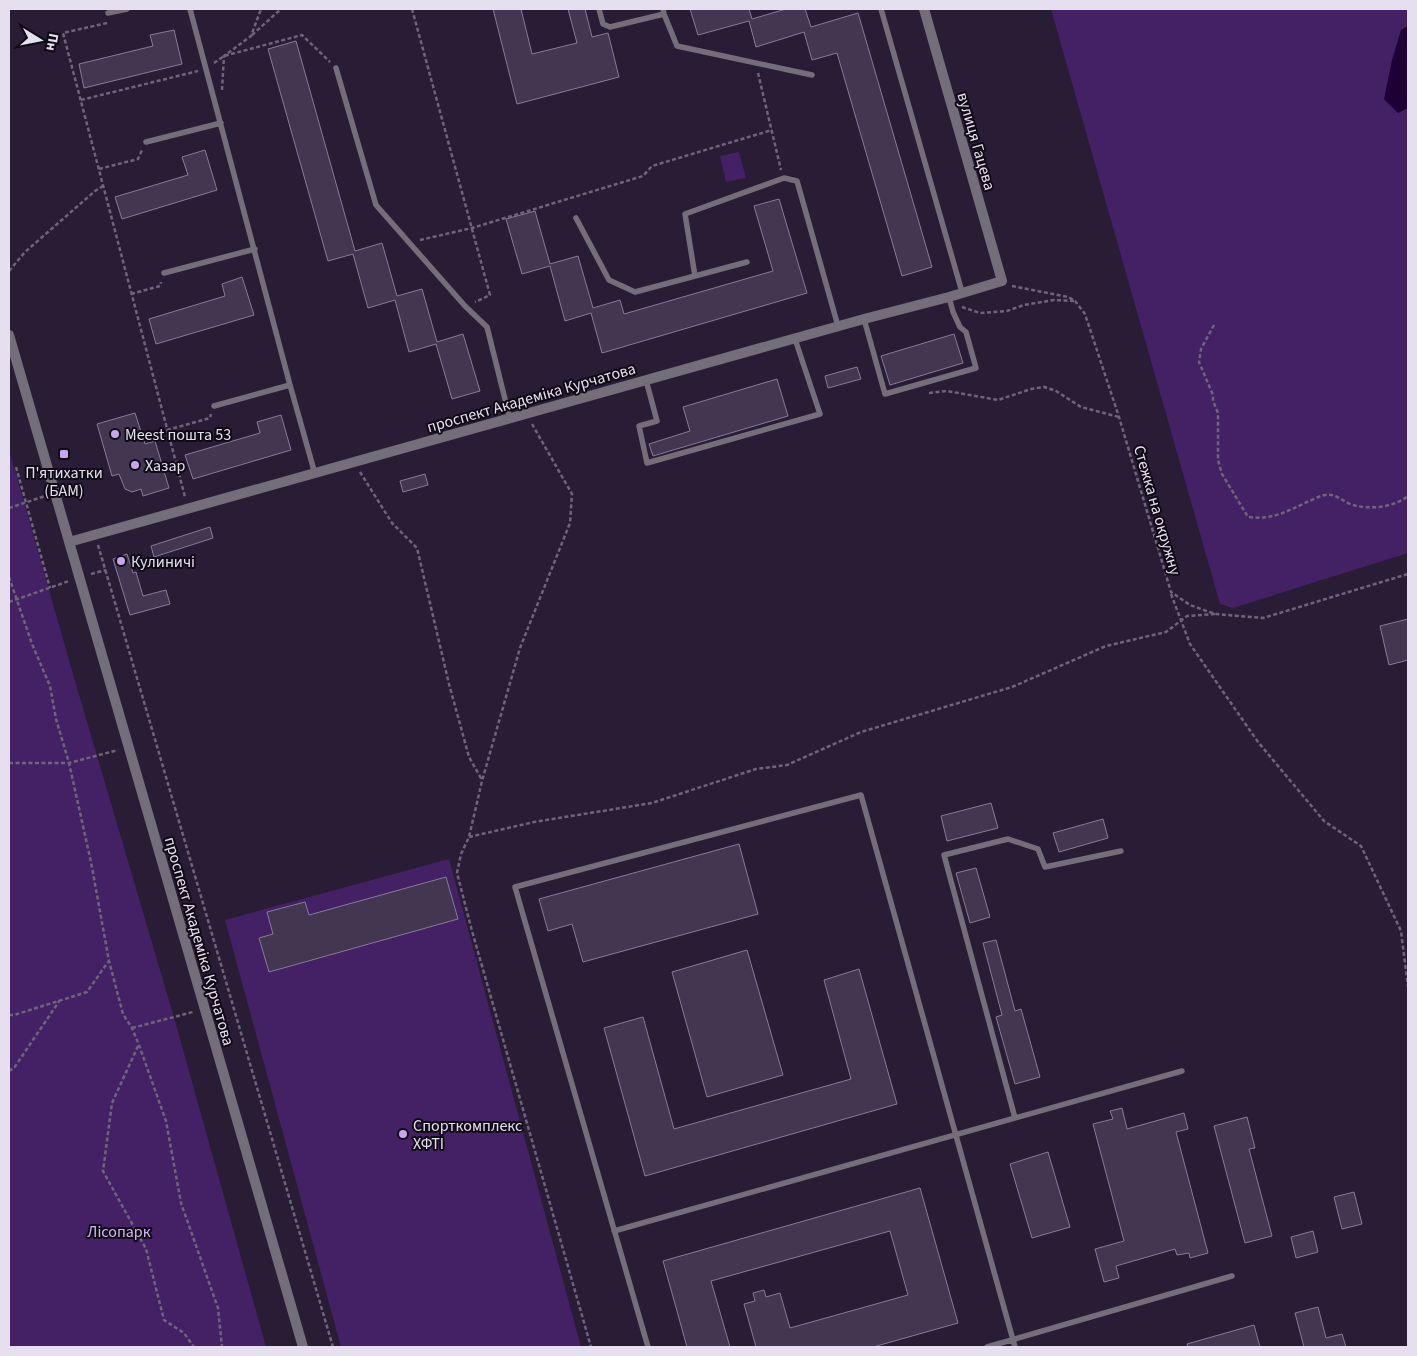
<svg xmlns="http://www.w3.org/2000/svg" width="1417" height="1356" viewBox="0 0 1417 1356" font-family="'Source Sans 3',sans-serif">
<rect width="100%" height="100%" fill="#291d36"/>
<path fill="#442065" d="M1051,9H1408V553L1233,608L1220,604Z
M739,152L746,178L726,182L720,156Z
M9,450L75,681L175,1021L266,1347H9Z
M449,859L581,1347H341L225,920Z"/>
<path fill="#1e0036" d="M1408,26V108L1398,113L1384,99L1392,60L1401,30Z"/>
<path fill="#423650" stroke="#887b99" d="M493,9H521L532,54L577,43L568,9H585L592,37L608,33L619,77L517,104Z
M690,9H749L752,19L786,9H805L811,27L858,13L932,267L902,276L837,53L812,60L804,32L756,47L749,21L698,35Z
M174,30L182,64L84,88L79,64L153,46L150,35Z
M296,41L355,251L382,243L397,296L422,289L437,342L463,334L480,391L452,399L436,344L409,352L395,300L368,308L353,254L328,261L268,49Z
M205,150L217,190L122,219L115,197L188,175L182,157Z
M779,199L807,293L602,353L591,313L565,321L550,266L522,274L506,219L535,211L550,264L578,256L593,308L620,300L624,314L773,271L754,206Z
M242,277L254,315L156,344L149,319L225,296L222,284Z
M954,334L963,363L890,385L881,356Z
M857,367L861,379L828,388L825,376Z
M777,379L788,416L653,456L649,444L690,431L683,407Z
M135,413L145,444L155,441L169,488L143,496L141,489L132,492L125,489L119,474L112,476L97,424Z
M281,415L291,450L193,479L185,455L260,433L257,422Z
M425,474L428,485L403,492L400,481Z
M210,527L213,538L154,557L151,546Z
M127,554L133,573L136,572L143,596L166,590L170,604L130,615L113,559Z
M1408,619V660L1389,665L1380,626Z
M991,803L998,828L947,841L941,816Z
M1103,819L1108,838L1059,852L1053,833Z
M739,844L758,914L583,962L572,924L548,931L539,899Z
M976,868L990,917L970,923L956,873Z
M446,877L458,919L269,972L259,938L273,934L267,912L305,902L309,915Z
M996,940L1015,1011L1021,1009L1040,1077L1015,1084L996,1017L1002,1015L983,943Z
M747,950L783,1075L707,1097L672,972Z
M859,969L897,1104L645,1176L604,1028L643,1017L674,1129L851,1079L824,980Z
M1122,1108L1127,1129L1184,1113L1188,1129L1176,1132L1208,1253L1190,1258L1189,1253L1177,1255L1175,1249L1116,1266L1119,1278L1104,1282L1095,1249L1124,1241L1093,1124L1113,1119L1110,1111Z
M1247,1117L1255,1148L1249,1149L1272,1236L1245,1243L1214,1126Z
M1048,1152L1070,1227L1032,1238L1010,1164Z
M920,1188L958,1323L873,1347H756L744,1304L755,1301L753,1293L764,1290L766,1297L780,1293L790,1328L908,1295L890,1231L711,1281L730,1347H687L663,1261Z
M1354,1192L1362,1224L1342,1229L1334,1197Z
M1313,1231L1318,1252L1296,1258L1291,1237Z
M1318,1307L1326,1338L1342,1334L1346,1347H1304L1295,1313Z
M1254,1325L1260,1347H1188L1187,1344Z"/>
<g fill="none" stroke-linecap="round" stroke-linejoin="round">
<path stroke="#6f647b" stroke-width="2.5" stroke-dasharray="4 2.5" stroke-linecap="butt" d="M412,9L490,295L475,302
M107,23L63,33L185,497
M252,35L281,9
M214,63L224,56L302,35L330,62
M758,73L781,170
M222,90L224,56L251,36L261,9
M81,100L198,71
M99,169L138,159L142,150
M420,240L472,228L643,176L652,166L772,130
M9,271L25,252L95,191L103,186
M1012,286L1068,297L1075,301L1085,314L1119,417L1171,592L1190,605L1215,614L1263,618L1408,574
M131,294L160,286L161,282
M962,307L980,313L1007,311L1024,305L1054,300L1074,301
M1214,325L1201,349L1199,362L1213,395V401L1218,413V460L1222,474L1248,517C1272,520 1286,512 1307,502C1312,500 1319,496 1325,495C1336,493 1343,502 1353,505C1371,510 1394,507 1408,496
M929,393L947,391L998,400L1031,389L1044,387L1056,391L1081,407L1119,417
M532,424L572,494L570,523L520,648L482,781L469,837L461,854L457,873L472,931L591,1347
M167,430L210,418L211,414
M16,467L50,588
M360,472L392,523L417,548L449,684L469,757L482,780
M65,490L82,486
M9,508L45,496
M98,545L333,1347
M91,574L106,570
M9,577L32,644L50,686L56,719L69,763L91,862L109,961L123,1014L132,1028L139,1045L166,1121L181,1203L218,1308L222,1347
M1171,594L1190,644L1258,742L1324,821L1361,846L1401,931L1408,987
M9,602L69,581
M9,763H69L118,750
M469,837L534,822L652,803L756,769L787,765L861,732L1012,687L1106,646L1166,632L1187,616L1215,614
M9,1015H14L87,992L108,962
M132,1028L193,1012
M138,1046L112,1103L103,1171L146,1249L164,1320L184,1333L194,1347
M9,1071L14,1068L60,1000"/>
<path stroke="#746e7b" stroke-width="5.5" d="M190,9L290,385L315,474
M599,9L603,24L610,27L664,14
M663,9L664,14L677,46L812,75
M881,9L962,292
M108,13L127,9
M336,68L376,205L465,306L487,327L510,419
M146,142L221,123
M576,218L609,280L635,292L695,276
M747,262L695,276L685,214L784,178L797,181L838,326
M164,273L255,249
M864,319L885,394L976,368L966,332L960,327L953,312L949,297
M646,380L657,421L639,426L647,463L820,414L795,339
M214,406L290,385
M1015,1118L944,855L1008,839L1038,849L1045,867L1121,851
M614,1231L1182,1071
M648,1347L515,887L861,795L1015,1347
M987,1347L1232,1276"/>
<path stroke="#746e7b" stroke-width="10" d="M9,335L303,1347
M69,542L864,319L949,297L1002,281L924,9"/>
</g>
<g fill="#c8a6ef" stroke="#0f0a15" stroke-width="2">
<circle cx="115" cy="434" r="5"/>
<rect x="59" y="449" width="10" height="10" rx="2.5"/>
<circle cx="135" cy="465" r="5"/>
<circle cx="121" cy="561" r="5"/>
<circle cx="403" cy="1134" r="5"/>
</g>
<g text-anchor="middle" stroke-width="4" stroke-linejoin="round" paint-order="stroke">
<g font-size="16" fill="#e6dff0" stroke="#0f0a15">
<text transform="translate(977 141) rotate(74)" y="6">вулиця Гацева</text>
<text transform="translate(531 397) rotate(-16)" y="6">проспект Академіка Курчатова</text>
<text transform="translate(1158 510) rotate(74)" y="6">Стежка на окружну</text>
<text transform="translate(200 941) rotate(74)" y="6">проспект Академіка Курчатова</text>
</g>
<g font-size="16" fill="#e6dff0" stroke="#0f0a15" text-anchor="start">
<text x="125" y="440">Meest пошта 53</text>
<text x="145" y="471">Хазар</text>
<text x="64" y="478" text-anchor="middle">П'ятихатки<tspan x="64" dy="18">(БАМ)</tspan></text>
<text x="131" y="567">Кулиничі</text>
<text x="413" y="1131">Спорткомплекс<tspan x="413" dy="18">ХФТІ</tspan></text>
</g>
<g font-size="16" fill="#d5b7f8" stroke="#0f0a15">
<text x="119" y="1237">Лісопарк</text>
</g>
</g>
<rect width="1417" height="1356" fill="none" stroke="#e6dff0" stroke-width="20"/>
<g transform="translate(40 40) rotate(100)" stroke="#0f0a15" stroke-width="4" paint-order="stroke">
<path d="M0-4L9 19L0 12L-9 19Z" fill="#e6dff0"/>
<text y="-8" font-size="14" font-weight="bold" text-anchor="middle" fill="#e6dff0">Пн</text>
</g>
</svg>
